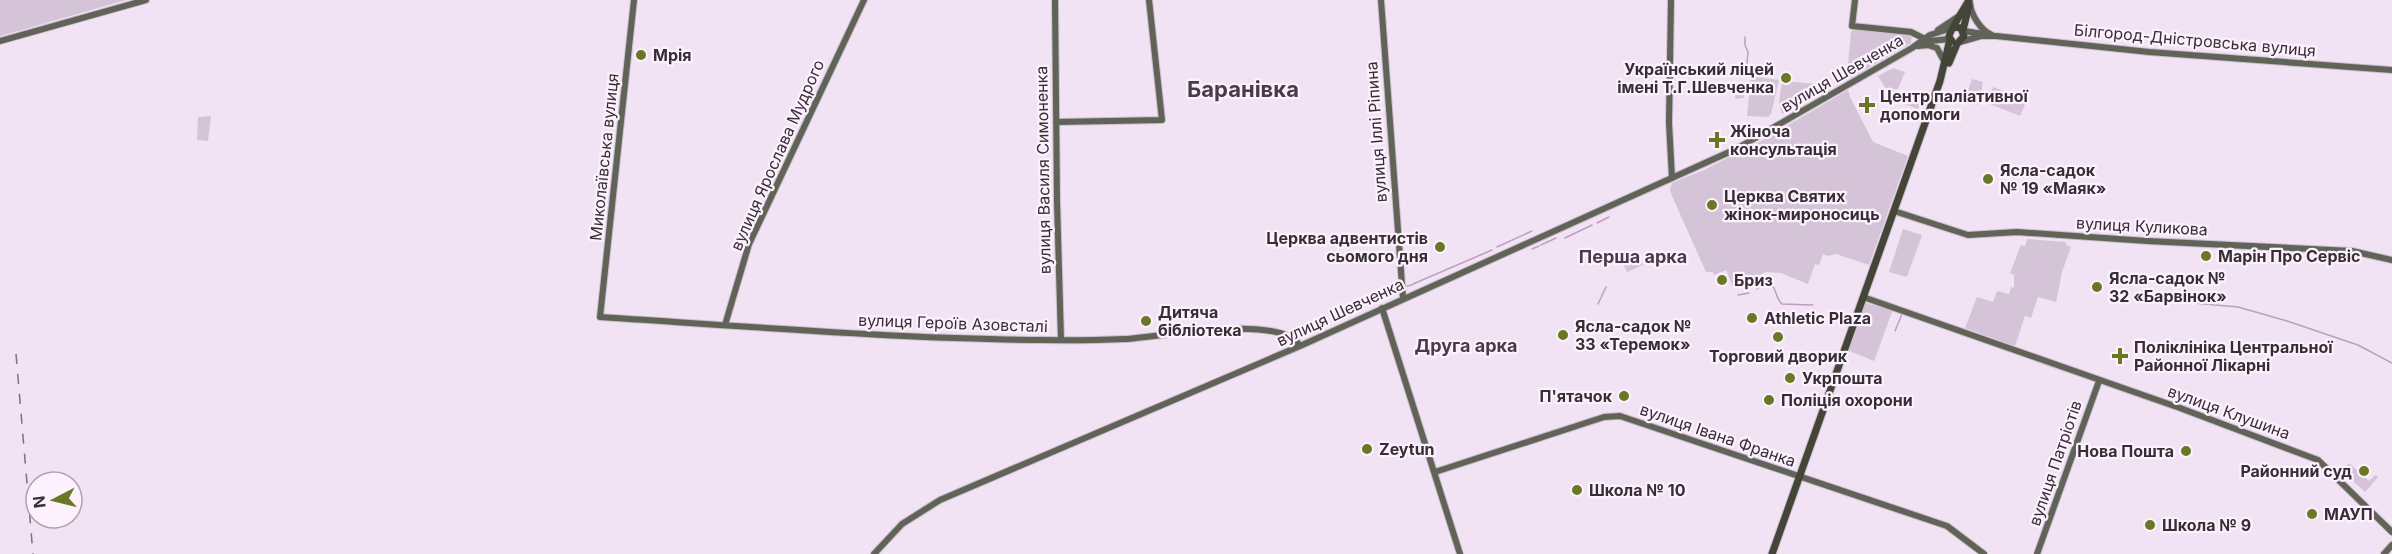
<svg xmlns="http://www.w3.org/2000/svg" width="2392" height="554" viewBox="0 0 2392 554" font-family="Inter,sans-serif">
<rect width="100%" height="100%" fill="#f1e3f3"/>
<path fill="#d5c3d8" d="M0,0H126L0,36Z
M1856,28L1912,35L1911,43L1849,79L1847,76L1851,32Z
M1893,68L1905,72L1898,89H1886L1878,76Z
M1751,76L1779,80L1771,114L1768,117L1747,116Z
M1972,79L1983,82L1979,105L1965,100Z
M1782,81L1829,85V87L1782,114L1779,103Z
M1735,83H1744V98L1735,99Z
M1993,87L2027,100L2020,116L1987,103Z
M1848,90L1850,97L1873,142L1908,156L1869,265L1836,254L1828,256L1823,254L1819,265L1815,264L1808,284L1781,273L1766,272L1733,287L1726,270L1714,275L1713,272H1706L1672,196L1670,189L1672,183L1704,170L1759,142Z
M1891,91H1898L1921,99L1918,109L1893,100L1890,94Z
M211,116L208,141L197,140L198,117Z
M1903,229L1922,235L1907,277L1889,272Z
M2027,239L2066,242V245L2071,247L2062,272L2056,302L2038,297L2031,318L2025,316L2015,346L1965,328L1977,297L1993,302L1997,291L2009,294L2011,287L2014,288V275L2010,273L2021,245L2025,246Z
M1639,256L1643,265L1627,272L1623,264Z
M1865,303L1891,310L1892,312L1874,361L1847,350Z
M2349,463L2369,481L2375,475L2378,477L2365,492L2341,470Z"/>
<g fill="none" stroke-linecap="round" stroke-linejoin="round">
<path stroke="#bc9fbf" stroke-width="1.5" d="M1745,37V45L1748,52L1746,74
M1597,223L1609,217
M1565,238L1592,225
M1541,245L1556,238
M1497,247L1532,231
M1532,249L1539,246
M1413,284L1492,250
M1407,286L1412,285
M1757,289L1767,281C1778,287 1774,297 1782,304L1813,305
M1738,295L1749,293
M2148,299L2238,307L2287,321L2358,345L2392,363
M1376,302L1393,294
M1598,304L1606,287
M1895,331L1902,314
M1293,338L1318,326"/>
<defs>
<path id="secondary" d="M634,0L600,317C708,324 817,332 925,337C992,339 1058,342 1125,339C1160,337 1281,313 1300,346
M1055,0L1057,201L1061,340
M1381,0L1403,298
M1671,0L1669,123L1672,178
M1855,0L1852,26L1911,32L1929,41L1950,39
M1970,3C1971,15 1981,31 1992,35
M1938,30L1959,16
M1964,31L1983,34
M0,41L146,0
M1960,42L1981,36H1996L2149,52L2392,70
M1918,46L1928,45L1937,48L1944,61
M1056,122L1162,120L1149,0
M1894,211L1968,235L2017,232L2147,241L2352,251L2392,260
M1863,297L2180,408L2318,460L2392,532
M1382,308L1460,554
M725,325L749,244L864,0
M1435,472L1604,417L1620,416L1947,526L1984,554
M874,554L902,524L940,500L1300,346L1736,149L1912,48L1930,35L1952,28
M2037,554L2099,381
M2384,554L2392,545"/>
<path id="primary" d="M1963,30L1969,6
M1952,41L1949,37C1949,31 1965,8 1969,0
M1949,63L1957,44L1964,36L1961,28L1954,27
M1772,554L1940,81L1950,39"/>
</defs>
<use href="#secondary" stroke="#cbbfcd" stroke-width="8"/>
<use href="#primary" stroke="#cbbfcd" stroke-width="9"/>
<use href="#secondary" stroke="#606358" stroke-width="6"/>
<use href="#primary" stroke="#424538" stroke-width="7"/>
<path stroke="#7b727c" stroke-width="1.5" stroke-dasharray="10 10" stroke-linecap="butt" d="M16,354L33,554"/>
</g>
<g fill="#697825" stroke="#fdf1fe" stroke-width="2">
<circle cx="641" cy="55" r="6"/>
<circle cx="1786" cy="78" r="6"/>
<path d="M1864 96h6v6h6v6h-6v6h-6v-6h-6v-6h6z"/>
<path d="M1714 131h6v6h6v6h-6v6h-6v-6h-6v-6h6z"/>
<circle cx="1988" cy="179" r="6"/>
<circle cx="1712" cy="205" r="6"/>
<circle cx="1440" cy="247" r="6"/>
<circle cx="2206" cy="256" r="6"/>
<circle cx="1722" cy="280" r="6"/>
<circle cx="2097" cy="287" r="6"/>
<circle cx="1752" cy="318" r="6"/>
<circle cx="1146" cy="321" r="6"/>
<circle cx="1563" cy="335" r="6"/>
<circle cx="1778" cy="337" r="6"/>
<path d="M2117 347h6v6h6v6h-6v6h-6v-6h-6v-6h6z"/>
<circle cx="1790" cy="378" r="6"/>
<circle cx="1624" cy="396" r="6"/>
<circle cx="1769" cy="400" r="6"/>
<circle cx="1367" cy="449" r="6"/>
<circle cx="2186" cy="451" r="6"/>
<circle cx="2364" cy="471" r="6"/>
<circle cx="1577" cy="490" r="6"/>
<circle cx="2312" cy="514" r="6"/>
<circle cx="2150" cy="525" r="6"/>
</g>
<g text-anchor="middle" stroke-width="4.5" stroke-linejoin="round" paint-order="stroke">
<g font-size="16" fill="#352f35" stroke="#fdf1fe">
<text transform="translate(2195 40) rotate(5)" y="6">Білгород-Дністровська вулиця</text>
<text transform="translate(1842 73) rotate(-30)" y="6">вулиця Шевченка</text>
<text transform="translate(1376 132) rotate(-94)" y="6">вулиця Іллі Ріпина</text>
<text transform="translate(777 155) rotate(-66)" y="6">вулиця Ярослава Мудрого</text>
<text transform="translate(604 157) rotate(-84)" y="6">Миколаївська вулиця</text>
<text transform="translate(1043 170) rotate(-91)" y="6">вулиця Василя Симоненка</text>
<text transform="translate(2142 226) rotate(3)" y="6">вулиця Куликова</text>
<text transform="translate(1340 312) rotate(-25)" y="6">вулиця Шевченка</text>
<text transform="translate(953 323) rotate(2)" y="6">вулиця Героїв Азовсталі</text>
<text transform="translate(2229 412) rotate(20)" y="6">вулиця Клушина</text>
<text transform="translate(1718 435) rotate(19)" y="6">вулиця Івана Франка</text>
<text transform="translate(2055 463) rotate(-71)" y="6">вулиця Патріотів</text>
</g>
<g font-size="16" font-weight="bold" fill="#352f35" stroke="#fdf1fe" text-anchor="start">
<text x="653" y="61">Мрія</text>
<text x="1774" y="75" text-anchor="end">Український ліцей<tspan x="1774" dy="18">імені Т.Г.Шевченка</tspan></text>
<text x="1880" y="102">Центр паліативної<tspan x="1880" dy="18">допомоги</tspan></text>
<text x="1730" y="137">Жіноча<tspan x="1730" dy="18">консультація</tspan></text>
<text x="2000" y="176">Ясла-садок<tspan x="2000" dy="18">№ 19 «Маяк»</tspan></text>
<text x="1724" y="202">Церква Святих<tspan x="1724" dy="18">жінок-мироносиць</tspan></text>
<text x="1428" y="244" text-anchor="end">Церква адвентистів<tspan x="1428" dy="18">сьомого дня</tspan></text>
<text x="2218" y="262">Марін Про Сервіс</text>
<text x="2109" y="284">Ясла-садок №<tspan x="2109" dy="18">32 «Барвінок»</tspan></text>
<text x="1734" y="286">Бриз</text>
<text x="1158" y="318">Дитяча<tspan x="1158" dy="18">бібліотека</tspan></text>
<text x="1764" y="324">Athletic Plaza</text>
<text x="1575" y="332">Ясла-садок №<tspan x="1575" dy="18">33 «Теремок»</tspan></text>
<text x="2134" y="353">Поліклініка Центральної<tspan x="2134" dy="18">Районної Лікарні</tspan></text>
<text x="1778" y="362" text-anchor="middle">Торговий дворик</text>
<text x="1802" y="384">Укрпошта</text>
<text x="1612" y="402" text-anchor="end">П'ятачок</text>
<text x="1781" y="406">Поліція охорони</text>
<text x="1379" y="455">Zeytun</text>
<text x="2174" y="457" text-anchor="end">Нова Пошта</text>
<text x="2352" y="477" text-anchor="end">Районний суд</text>
<text x="1589" y="496">Школа № 10</text>
<text x="2324" y="520">МАУП</text>
<text x="2162" y="531">Школа № 9</text>
</g>
<g font-size="18" font-weight="bold" fill="#473c48" stroke="#fdf1fe">
<text x="1633" y="263">Перша арка</text>
<text x="1466" y="352">Друга арка</text>
</g>
<g font-size="22" font-weight="bold" fill="#473c48" stroke="#fdf1fe">
<text x="1243" y="97">Баранівка</text>
</g>
</g>
<g transform="translate(54 500) rotate(263)"><circle r="28" fill="#fdf1fe" stroke="#ada3ae" stroke-width="1.5"/>
<path d="M0-4.5L10 22L0 15L-10 22Z" fill="#697825"/>
<text y="-9" font-size="16" font-weight="bold" text-anchor="middle" fill="#352f35">N</text>
</g>
</svg>
